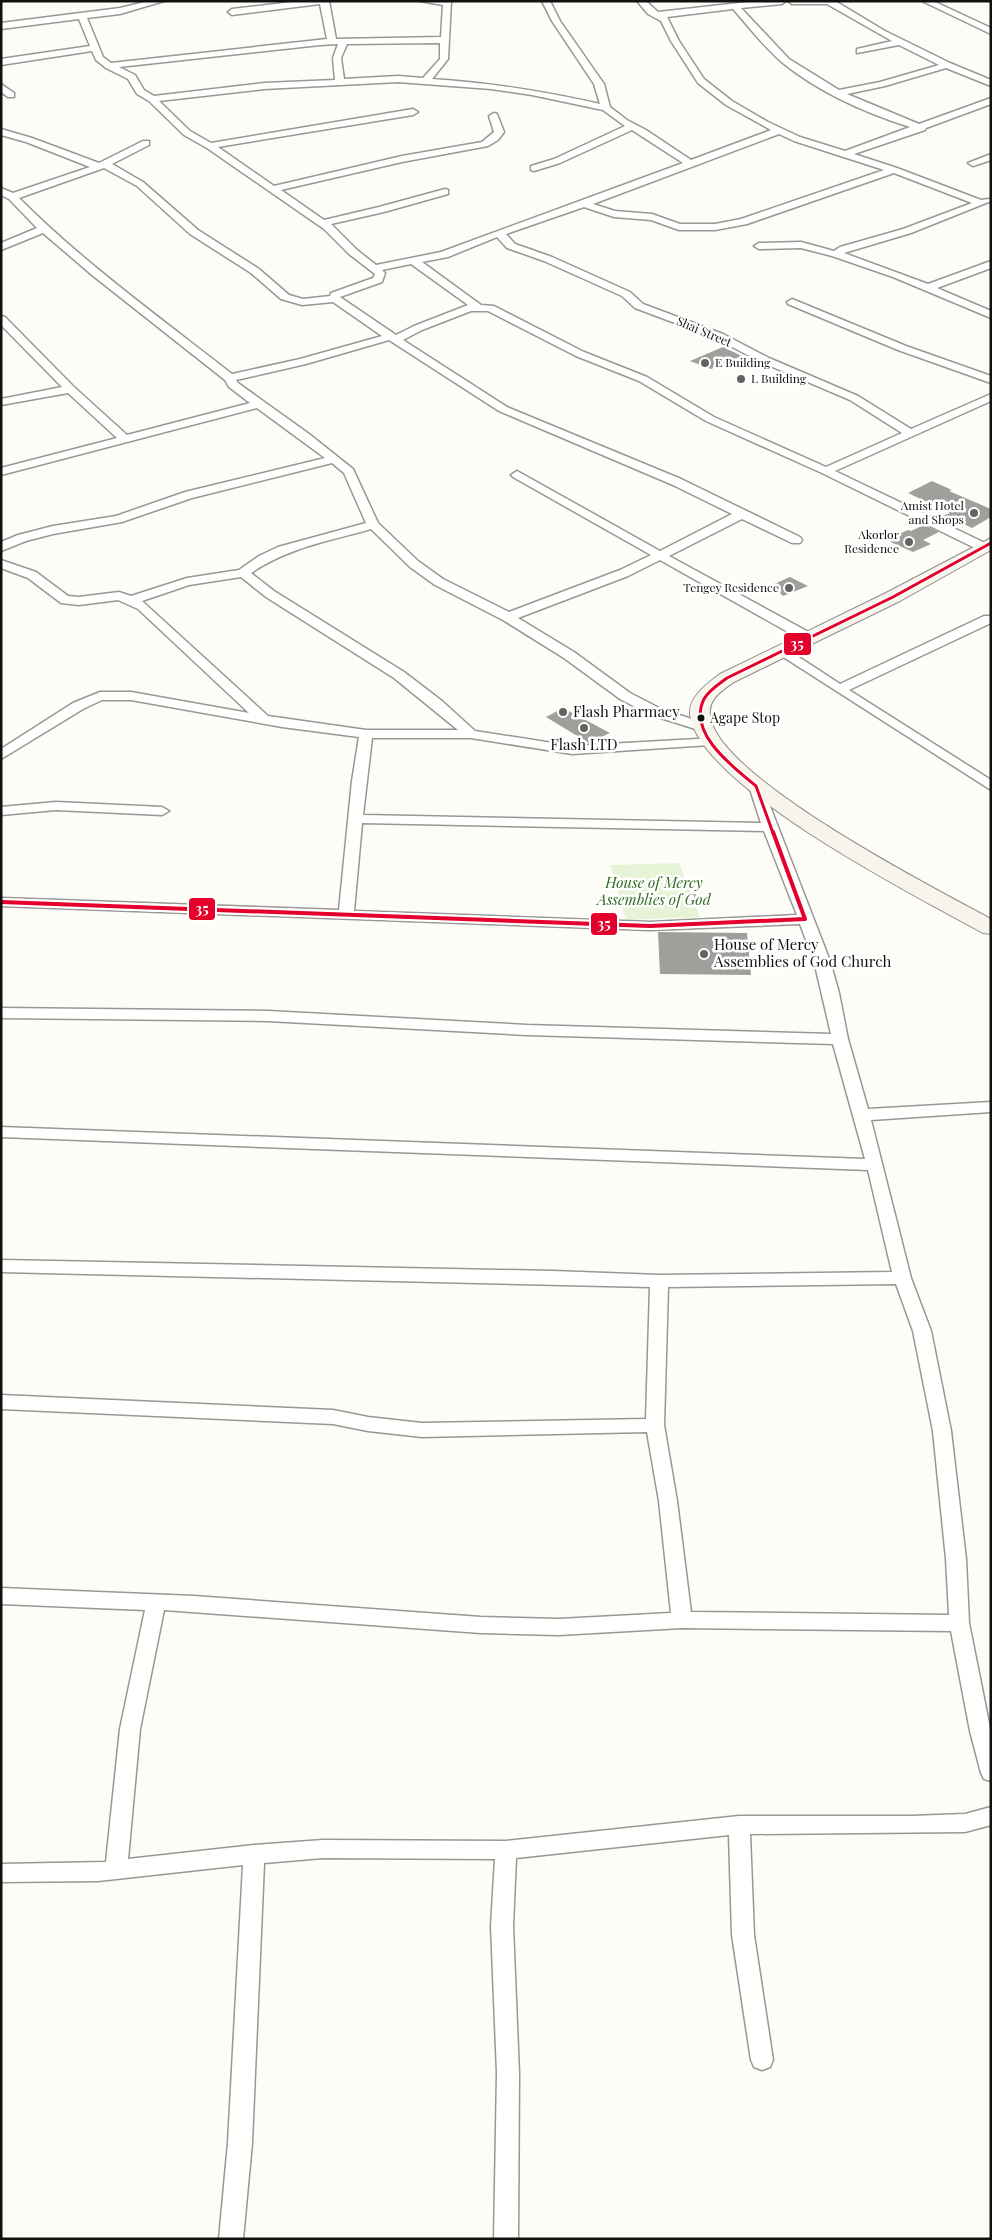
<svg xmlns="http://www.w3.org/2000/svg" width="992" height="2240" viewBox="0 0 992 2240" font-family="'Playfair Display',serif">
<rect width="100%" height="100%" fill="#fdfcf7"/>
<path fill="#e7f3d7" d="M679,863L700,917L626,920L610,865Z"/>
<path fill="#a19f9c" d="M723,347L742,356L711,369L690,361Z
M932,481L952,490L949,491L991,509V517L972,528L959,522L953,525L938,518L950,513L908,493Z
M924,525L939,532L923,540L931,544L913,552L886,540L908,530L911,531Z
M790,577L808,586L783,596L772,585Z
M563,708L610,733L589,743L546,717Z
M658,932L747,933L751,975L660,974Z"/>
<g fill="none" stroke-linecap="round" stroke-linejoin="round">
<defs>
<path id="street" d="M149,1H164L120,14L87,18L103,57L111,63L327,39L320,4L232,15L228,12L232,9L301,1H329L336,39L441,37L443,5L420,1H451L448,59L432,79C492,83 542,91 600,104L594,84L552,21L542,1H550L560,21L604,84L610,107L627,120L646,130L691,160L771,130L726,105L698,83L671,41L661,21L648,14L637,1H646L658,12L757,1H786L782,4L741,8L789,59L839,90L880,82L939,65L899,45L857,53V49L892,41L827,4H792L788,1H835L885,31L950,63L991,80V86L946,68L885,86L847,94L919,124L991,98V104L926,128L925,130L854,154L897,168L981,200L989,199L991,201L911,233L844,253L928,284L991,261V268L937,288L991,311V318L893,277L832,256L801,248L759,249L754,246L759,243L801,242L834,251L840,247L903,229L972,203L894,173L747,224L715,230H679L651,220L614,217L584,207L506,234L515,244L552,257L630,292L643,304L723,334L769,358L858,396L911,429L991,394V401L835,471L987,544L989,547L987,550H979L822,473L706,421L639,381L576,356L488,311H471L422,330L403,340L507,407L681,479L800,537L802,540L800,543H792L742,519L669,556L814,635L815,638L814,641H804L660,560L628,576L518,618L574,652L630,693L661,709L707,724L709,727L702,731L651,715L620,699L564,658L503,620L435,585L410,567L371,529C329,541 287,548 251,573L274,591L404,672L442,701L475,731L572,746L715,738L717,741L715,744L710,745L572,754L471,738H372L363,815L761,823L749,786L751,783H761L830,961L839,993L848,1039L868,1109L991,1102V1112L871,1120L911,1278L931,1331L951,1431L966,1559L969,1623L991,1733V1781L984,1779L981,1773L970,1731L951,1631L682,1628L559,1635L481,1633L164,1610L140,1729L128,1859L254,1845L323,1840L506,1841L739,1816H911L965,1814L991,1807V1825L965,1832L750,1834L754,1935L773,2060L770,2067L762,2070L754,2067L751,2060L732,1935L729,1835L516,1858L513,1926L519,2073L518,2239H494L497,2073L491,1926L495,1859L323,1858L264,1863L252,2143L243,2239H219L228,2143L243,1865L98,1881L1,1882V1864L106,1862L120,1729L145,1610L1,1604V1588L194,1596L481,1617L559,1619L671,1613L659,1501L647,1432L422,1437L368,1431L333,1424L1,1409V1395L333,1410L368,1417L422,1423L646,1419L650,1287L1,1272V1260L553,1271L659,1275L892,1272L868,1170L1,1137V1127L865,1159L833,1044L527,1035L268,1021L1,1018V1008L268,1011L527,1025L831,1034L814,961L800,924L650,930L1,906V898L339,910L352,781L359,737L282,727L131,700H102L83,709L1,759V749L73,703L100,692H131L249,713L138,609L118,600L79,605L61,603L28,578L1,568V560L36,572L68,596L79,597L119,592L131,596L187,578L239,570L259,556L278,547L366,523L344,473L332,463L192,498L122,522L53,534L26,541L1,551V542L18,535L53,526L116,516L185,492L325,458L257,408L1,475V468L117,438L68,393L1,405V399L62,387L1,325V316L5,317L74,387L127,435L250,403L229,387L225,380L92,275L43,233L1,250V243L37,228L9,199L1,195V188L13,193L90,167L26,142L1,135V129L32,138L99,163L143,141H149V145L112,164L143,182L198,230L259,269L289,295L303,299L330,296L331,293L373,278L375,274L349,254L324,229L207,148L184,135L149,101L137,94L128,79L106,68L96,60L92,51L1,65V59L90,46L79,19L1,29V23L120,8ZM733,9C749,27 764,47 783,63C820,93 866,113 910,127L845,151L800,137L768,122L732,101L704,79L679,41L667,17ZM440,43V59L423,78L398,76L344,79L341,58L347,44ZM338,44L333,58L335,80L264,83L154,96L144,90L135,75L119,67L320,45ZM398,82L491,89L532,95L603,110L625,126L554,159L531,166V170L534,171L560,163L632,130L683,163L441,252L376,265L357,250L331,224L384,212L448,194V190L445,189L379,207L324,220L281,190L402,162L488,146L498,140L504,132L497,114L494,113L489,116L494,132L482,142L402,156L274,186L218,147L413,115L418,112L413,109L211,143L190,131L159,101L264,89ZM779,134L794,141L884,170L741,219L715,224H680L652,214L615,211L593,204ZM104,168L137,186L190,234L251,273L281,299L302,305L333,302L382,336L300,359L232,374C159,317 84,263 19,198ZM497,237L507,248L544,261L622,296L635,308L715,338L761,362L850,400L902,433L826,467L714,417L647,377L584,352L494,306L481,305L422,262L448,257ZM411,264L468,305L414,326L396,335L340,297L382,282L385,273L382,270ZM389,340L499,411L673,485L732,514L660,551L517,471L511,475L513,477L651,555L620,570L509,612L443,579L418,561L378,523L353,469L309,434L238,383L236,380L306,364ZM241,577L266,597L394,678L458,730H366L268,716L142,601L189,585ZM362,823L764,831L797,915L650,922L354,911ZM896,1284L913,1331L933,1431L946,1559L949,1615L691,1612L677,1501L664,1425L668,1287Z
M922,1H933L991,28V34Z
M1,84L14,93V97H8L1,92Z
M991,154V160L973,166L968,163Z
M792,299L906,346L991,376V383L898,350L788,304L787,302Z
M984,616H991V623L849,690L991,780V790L774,651L775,648H785L840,684Z
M56,802L162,807L169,811L162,815L56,810L1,815V807Z"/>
<path id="secondary" d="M991,538V550L900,601L734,682C724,689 711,697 710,710C703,771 940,891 991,919V934L983,933C920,898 700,787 690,715C688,697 708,683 720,674L886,593Z"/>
</defs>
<use href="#street" stroke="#979795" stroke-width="3"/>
<use href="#secondary" stroke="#8e8d8b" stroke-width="2"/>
<use href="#street" fill="#fffffe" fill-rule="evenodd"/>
<use href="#secondary" fill="#f6f4eb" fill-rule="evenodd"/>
<defs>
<path id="bus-1-far1" d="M756,786C733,767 687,733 704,699C709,690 719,684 727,678L893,597L991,543
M756,786L773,833"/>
<path id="bus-1" d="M773,832L805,919
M1,902L650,926L805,919"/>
</defs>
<use href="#bus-1-far1" stroke="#fff" stroke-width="6"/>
<use href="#bus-1" stroke="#fff" stroke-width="8"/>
<use href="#bus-1-far1" stroke="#e4002b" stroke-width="3"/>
<use href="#bus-1" stroke="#e4002b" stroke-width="4"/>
</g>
<g fill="#646362" stroke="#fff" stroke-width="2">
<circle cx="705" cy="363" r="5"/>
<circle cx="741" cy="379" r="5"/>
<circle cx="974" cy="513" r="5"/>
<circle cx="909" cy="542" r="5"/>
<circle cx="789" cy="588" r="5"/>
<circle cx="563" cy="712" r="5"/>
<circle cx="584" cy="728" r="5"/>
<circle cx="704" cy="954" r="5"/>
</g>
<circle fill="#111" stroke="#fff" stroke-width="2" cx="701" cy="718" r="4.5"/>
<g text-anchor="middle" stroke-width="5" stroke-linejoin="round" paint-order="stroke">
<g font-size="12" fill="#111" stroke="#fff">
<text transform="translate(704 332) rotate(23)" y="4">Shai Street</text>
</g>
<g font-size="12" fill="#111" stroke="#fff" text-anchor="end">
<text x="715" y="367" text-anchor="start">E Building</text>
<text x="751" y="383" text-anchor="start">L Building</text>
<text x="964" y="510">Amist Hotel<tspan x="964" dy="14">and Shops</tspan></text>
<text x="899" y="539">Akorlor<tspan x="899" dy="14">Residence</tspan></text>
<text x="779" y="592">Tengey Residence</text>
</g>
<g font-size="14" fill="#111" stroke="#fff" text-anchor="start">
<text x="710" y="723">Agape Stop</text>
</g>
<g font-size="15" fill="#111" stroke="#fff" text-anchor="start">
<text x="573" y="717">Flash Pharmacy</text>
<text x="584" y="750" text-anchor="middle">Flash LTD</text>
<text x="714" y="950">House of Mercy<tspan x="714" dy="17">Assemblies of God Church</tspan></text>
</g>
<g font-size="15" font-style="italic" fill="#2f6b1f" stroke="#fff">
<text x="654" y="888">House of Mercy<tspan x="654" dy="17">Assemblies of God</tspan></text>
</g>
</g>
<g stroke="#fff" stroke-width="2">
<rect x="783" y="632" width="29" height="24" rx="5" fill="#e4002b"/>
<rect x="188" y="897" width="28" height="24" rx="5" fill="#e4002b"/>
<rect x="590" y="912" width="28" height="24" rx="5" fill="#e4002b"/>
</g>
<g font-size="14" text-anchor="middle" font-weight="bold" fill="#fff">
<text x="797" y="649">35</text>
<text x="202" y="914">35</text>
<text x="604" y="929">35</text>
</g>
<rect width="992" height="2240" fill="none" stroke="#111111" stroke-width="5"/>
</svg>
